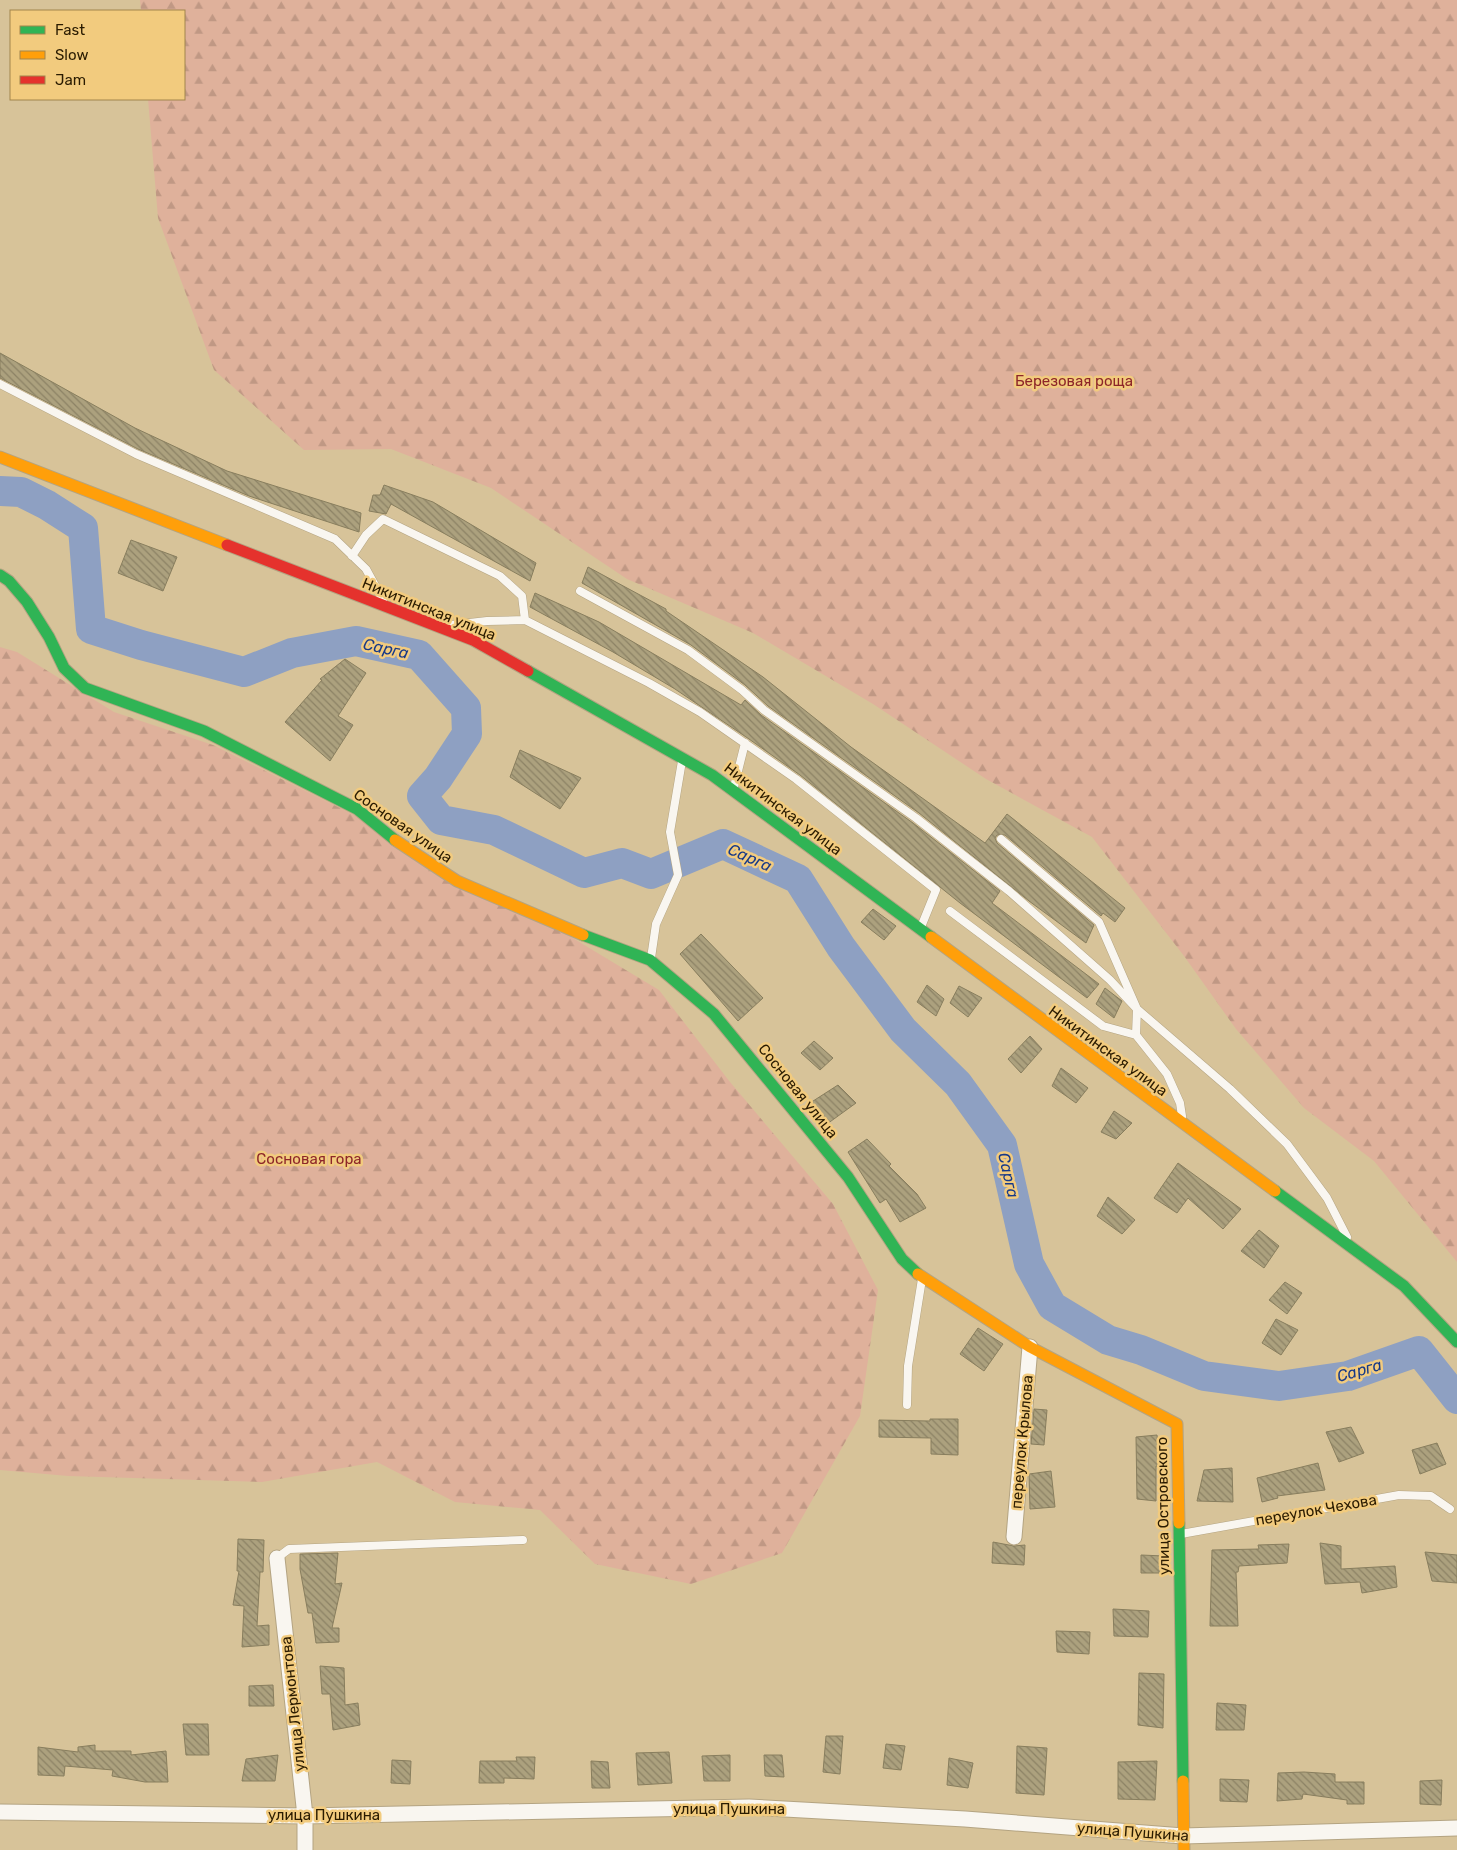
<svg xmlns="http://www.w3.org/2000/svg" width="1457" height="1850" viewBox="0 0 1457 1850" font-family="Rubik,sans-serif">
<defs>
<pattern id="forest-firs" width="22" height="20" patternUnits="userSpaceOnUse" patternTransform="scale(1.25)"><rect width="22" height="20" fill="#dfb19b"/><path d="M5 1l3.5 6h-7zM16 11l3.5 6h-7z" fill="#c09884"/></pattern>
<pattern id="building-back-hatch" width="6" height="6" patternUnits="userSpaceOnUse" patternTransform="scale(1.25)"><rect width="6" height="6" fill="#aca17e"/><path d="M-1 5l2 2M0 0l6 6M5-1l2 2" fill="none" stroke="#8c8265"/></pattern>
</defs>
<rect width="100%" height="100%" fill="#d7c399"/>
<path fill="url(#forest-firs)" d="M140,0H1457V1262L1374,1161L1304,1108L1236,1029L1184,956L1092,837L986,779L873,704L753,633L627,579L491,488L391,449L304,450L214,370L158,218L148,99H184V11H141Z
M0,647L17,652L114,712L213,745L352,814L571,937L659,990L730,1082L833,1204L878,1290L860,1416L782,1553L691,1584L595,1564L540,1510L455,1502L377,1462L262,1482L68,1476L0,1470Z"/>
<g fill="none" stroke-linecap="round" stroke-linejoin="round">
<path stroke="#8ea0c2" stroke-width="30" d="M0,491L21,492L47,505L83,528L91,629L141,645L244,672L292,653L356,641L419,655L466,708L467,734L438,778L422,796L441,820L494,830L584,873L622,863L651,874L723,844L798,879L841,947L903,1030L958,1084L1002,1145L1029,1264L1052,1306L1108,1340L1141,1350L1204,1376L1279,1386L1348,1376L1419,1351L1457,1399"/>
</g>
<path fill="url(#building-back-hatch)" stroke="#887e5e" d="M0,353L135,428L227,471L361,513L359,532L249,496L138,449L0,378Z
M384,485L433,502L536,563L530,581L391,504L386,514L369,511L373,495H380Z
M131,540L177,557L163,591L118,573Z
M588,567L666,609V611L763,677L851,747L985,843L1007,814L1125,908L1115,922L1103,913L1101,916L1005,835H997L995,838L997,843L1094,925L1086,943L1029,901L919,813L768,706L745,685L691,645L582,583Z
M535,593L599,622L741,705L745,700L761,715L913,823L1000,891L992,903L1099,984L1087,998L960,903L800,775L749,739L675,689L613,652L530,607Z
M345,659L366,673L338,716L353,725L330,761L285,722L322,680L320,679Z
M520,750L581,778L560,809L510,777Z
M873,909L896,926L884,940L861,922Z
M701,934L763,998L738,1021L680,954Z
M927,985L944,999L936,1016L917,1002Z
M959,986L982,998L968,1017L950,1003Z
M1105,988L1122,1001L1114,1018L1096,1004Z
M1030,1036L1042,1049L1021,1073L1008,1059Z
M814,1041L833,1058L820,1070L801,1053Z
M1061,1068L1088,1088L1076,1103L1052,1086Z
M838,1085L856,1103L827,1124L810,1103Z
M1114,1111L1132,1123L1116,1139L1101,1132Z
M867,1139L891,1164L889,1166L917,1194L926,1208L900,1222L886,1199L880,1203L848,1152Z
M1178,1163L1241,1209L1223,1229L1188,1198L1177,1213L1154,1198Z
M1108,1197L1135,1220L1122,1234L1097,1216Z
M1259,1230L1279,1246L1264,1268L1241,1251Z
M1285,1282L1302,1293L1287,1314L1269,1300Z
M1276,1319L1298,1330L1281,1355L1262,1343Z
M978,1328L1003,1344L984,1371L960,1354Z
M1034,1409L1047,1410L1044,1445L1031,1444Z
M930,1419H958V1455L931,1454V1438L879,1437V1420L930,1421Z
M1351,1427L1364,1453L1339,1462L1326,1432Z
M1157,1435L1160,1467L1156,1466V1501L1137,1499L1136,1437Z
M1437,1443L1446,1464L1420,1474L1412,1450Z
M1318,1463L1325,1490L1277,1496L1278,1498L1262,1502L1257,1478Z
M1232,1468L1233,1502L1197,1501L1204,1470Z
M1051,1471L1055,1507L1030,1509L1029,1474Z
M238,1539L264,1540L263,1572H260L257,1626L269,1625V1645L242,1647L244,1606L233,1605L239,1571H237Z
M993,1542L1014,1546L1025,1545L1024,1565L992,1563Z
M1320,1543L1341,1546V1569L1395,1566L1397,1587L1362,1593L1360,1582L1325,1584Z
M1289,1544L1287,1563L1239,1566L1238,1572H1236L1238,1626H1210L1212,1550L1259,1549L1258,1545Z
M1425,1552L1457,1555V1583L1432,1581Z
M338,1553L335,1584L342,1583L332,1628H339V1642L316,1643L312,1613H308L300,1569V1554Z
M1141,1555L1164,1556L1163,1573H1141Z
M1113,1609L1149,1611L1148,1637L1114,1636Z
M1056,1631L1090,1632L1089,1654L1057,1652Z
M320,1666L344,1668L345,1705L358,1703L360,1725L333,1730L330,1694H322Z
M1139,1673L1164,1674L1163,1728L1138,1725Z
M273,1685L274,1706H249V1686Z
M1217,1703L1246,1705L1244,1730H1216Z
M183,1724H208L209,1755H186Z
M826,1736H843L840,1774L823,1772Z
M886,1744L905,1746L901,1770L883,1768Z
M95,1745V1751H131V1755L166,1751L168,1782H145L112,1776L113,1770L65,1766L64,1776L38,1775V1747L78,1752V1747Z
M1017,1746L1047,1748L1044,1795L1016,1793Z
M669,1752L672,1783L638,1785L636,1753Z
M278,1755L275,1781H242L246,1759Z
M730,1755V1781H704L702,1756Z
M764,1755H782L784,1777L765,1776Z
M516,1757H535L534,1779L504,1778V1783H479L480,1761H517Z
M949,1758L973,1763L968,1788L947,1785Z
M392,1760L411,1761L410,1784L391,1783Z
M591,1761L608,1762L610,1788H592Z
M1157,1761L1155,1800L1118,1799V1762Z
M1304,1772L1335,1774V1782H1364V1804H1347V1800L1303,1794L1302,1799L1277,1801L1278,1773Z
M1220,1779L1249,1780L1247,1802L1220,1801Z
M1442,1780L1441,1805L1420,1804V1781Z"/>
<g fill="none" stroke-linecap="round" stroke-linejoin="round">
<defs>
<path id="lane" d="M0,384L136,454L335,539L366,569L383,600
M352,556L366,535L383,519L500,576L522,596L525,620
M580,591L688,650L742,690L764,710L916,818L1009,891L1110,980L1137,1009L1230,1089L1287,1144L1327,1198L1347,1237
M452,625L487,621L525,620L649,683L700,712L796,779L936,890L921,927
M734,787L745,743
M1001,839L1099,922L1137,1009L1136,1035
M950,911L1103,1026L1136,1035L1167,1074L1180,1103L1182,1116
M651,958L656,924L678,875L670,832L682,761
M907,1405L908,1366L922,1279
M1181,1534L1399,1495L1431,1496L1450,1509
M277,1558L289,1549L523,1540"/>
<path id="street" d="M1014,1537L1030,1347
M277,1558L305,1816V1850
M0,1812L305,1816L749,1807L965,1819L1183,1836L1457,1828"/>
<path id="fast" d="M0,575L9,581L27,602L49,637L64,668L85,688L204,731L357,809L395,840
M528,671L712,775L931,937
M583,935L650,960L714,1014L848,1177L902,1259L918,1274
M1275,1191L1404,1286L1457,1342
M1179,1523L1183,1781"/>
<path id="slow" d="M0,457L227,545
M395,840L457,881L583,935
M931,937L1275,1191
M918,1274L1030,1347L1177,1424L1179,1523
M1183,1781L1184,1850"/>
<path id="jam" d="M227,545L473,640L528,671"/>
</defs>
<use href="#lane" stroke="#b4a482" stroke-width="9"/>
<use href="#street" stroke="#b4a482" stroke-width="17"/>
<use href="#fast" stroke="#b4a482" stroke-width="13"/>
<use href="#slow" stroke="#b4a482" stroke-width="13"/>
<use href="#jam" stroke="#b4a482" stroke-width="13"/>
<use href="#lane" stroke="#f9f6f0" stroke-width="8"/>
<use href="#street" stroke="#f9f6f0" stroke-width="15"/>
<use href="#fast" stroke="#30b455" stroke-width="11"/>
<use href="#slow" stroke="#ff9f0a" stroke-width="11"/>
<use href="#jam" stroke="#e5322d" stroke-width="11"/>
</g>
<g text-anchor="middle" stroke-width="5" stroke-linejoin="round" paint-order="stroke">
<g font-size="15" fill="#8d2629" stroke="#f2cb7e">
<text x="1074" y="386">Березовая роща</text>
<text x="309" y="1164">Сосновая гора</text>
</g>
<g font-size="15" fill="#2a1b00" stroke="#f2cb7e">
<text transform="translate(429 609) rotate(22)" y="5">Никитинская улица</text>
<text transform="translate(783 809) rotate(37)" y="5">Никитинская улица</text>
<text transform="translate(403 826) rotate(35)" y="5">Сосновая улица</text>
<text transform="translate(1108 1051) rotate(36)" y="5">Никитинская улица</text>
<text transform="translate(798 1091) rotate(51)" y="5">Сосновая улица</text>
<text transform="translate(1022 1442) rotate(-85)" y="5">переулок Крылова</text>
<text transform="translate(1163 1506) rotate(-91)" y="5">улица Островского</text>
<text transform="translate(1316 1510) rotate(-10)" y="5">переулок Чехова</text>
<text transform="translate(293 1704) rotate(-96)" y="5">улица Лермонтова</text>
<text x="729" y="1814">улица Пушкина</text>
<text x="324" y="1820">улица Пушкина</text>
<text transform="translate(1133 1832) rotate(4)" y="5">улица Пушкина</text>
</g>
<g font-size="16" font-style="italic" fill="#163988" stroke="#f2cb7e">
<text transform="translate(386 648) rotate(12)" y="6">Сарга</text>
<text transform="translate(750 857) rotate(24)" y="6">Сарга</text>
<text transform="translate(1009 1175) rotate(77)" y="6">Сарга</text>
<text transform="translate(1359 1370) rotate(-16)" y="6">Сарга</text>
</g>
</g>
<rect x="10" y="10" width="175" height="90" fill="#f2cb7e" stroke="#a2854c"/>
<rect x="20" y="26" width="25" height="8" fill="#30b455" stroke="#a2854c"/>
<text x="55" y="35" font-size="15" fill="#2a1b00">Fast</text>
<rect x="20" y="51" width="25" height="8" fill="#ff9f0a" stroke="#a2854c"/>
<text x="55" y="60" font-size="15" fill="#2a1b00">Slow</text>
<rect x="20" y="76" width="25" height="8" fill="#e5322d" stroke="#a2854c"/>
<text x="55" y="85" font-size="15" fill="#2a1b00">Jam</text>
</svg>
